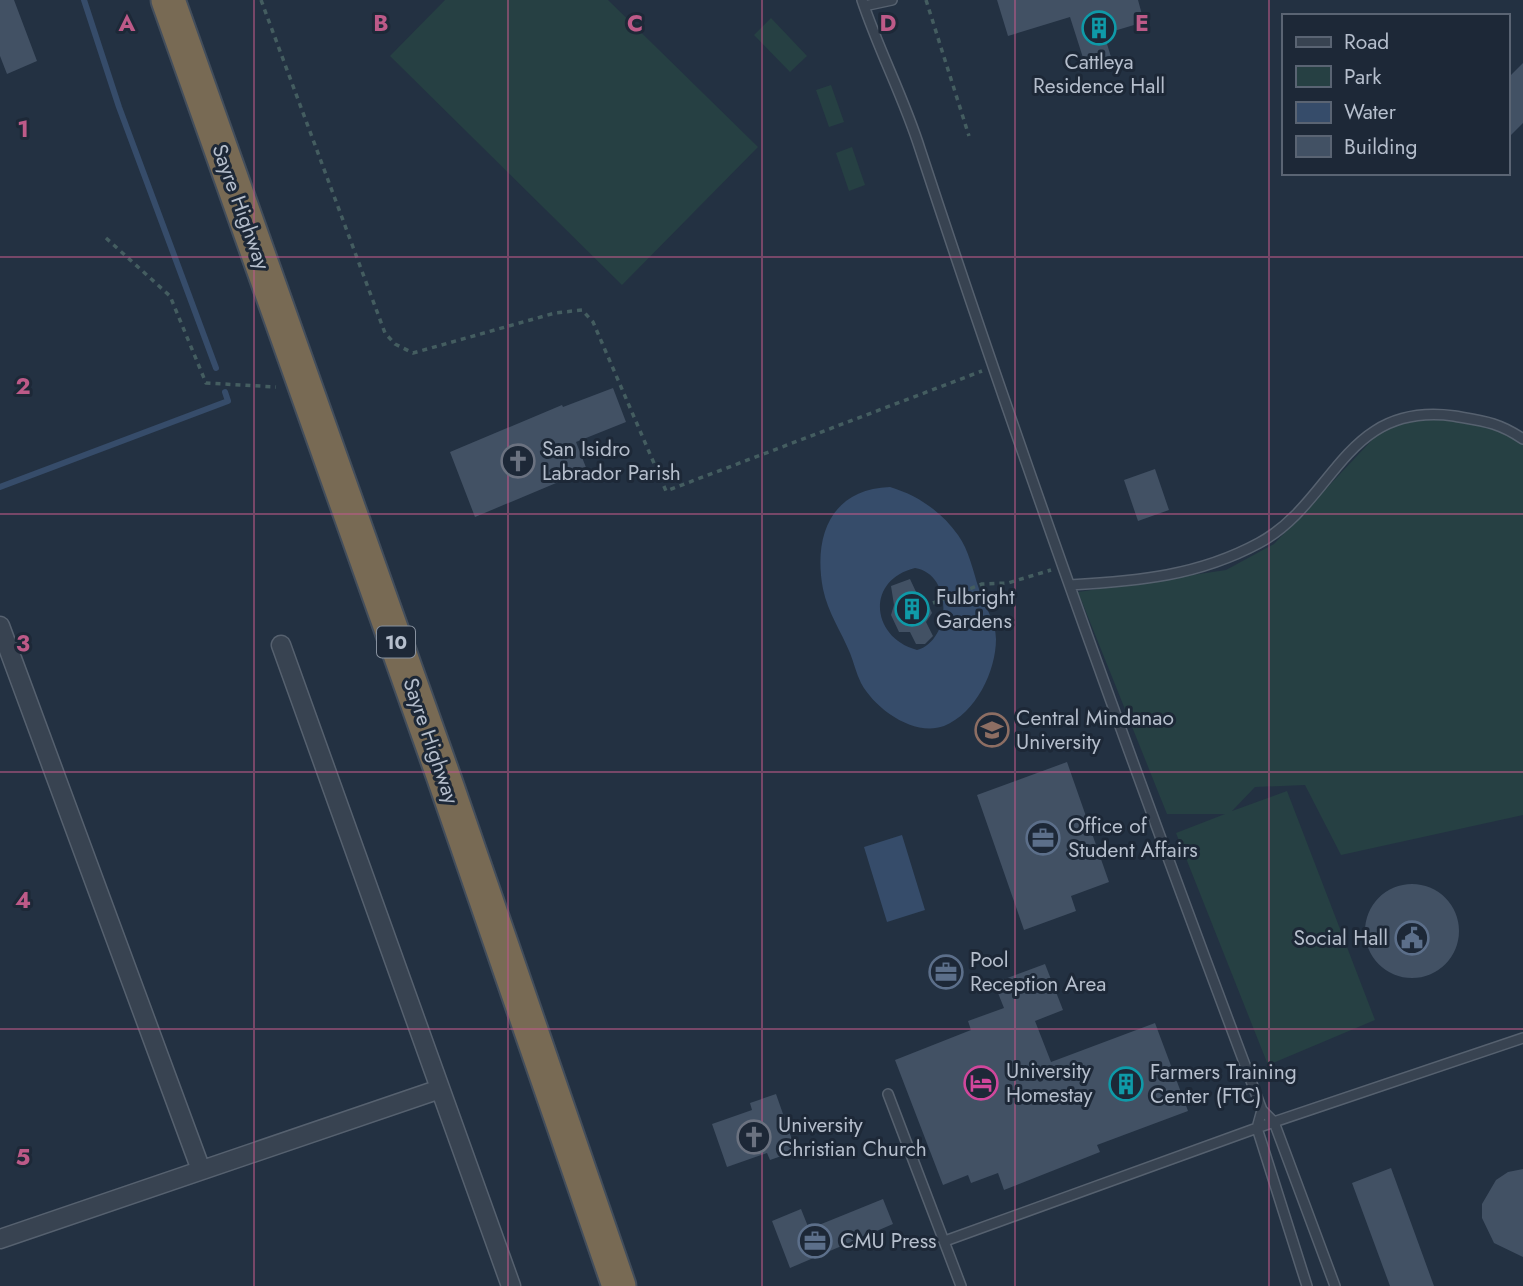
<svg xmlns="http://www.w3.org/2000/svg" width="1523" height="1286" viewBox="0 0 1523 1286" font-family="Jost,sans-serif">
<rect width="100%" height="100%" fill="#233142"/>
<path fill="#264043" d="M445,0H608L758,147L622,285L390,56Z
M771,18L807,56L790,72L754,35Z
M831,85L844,122L829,127L816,90Z
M852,147L865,185L849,191L836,153Z
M1440,414L1499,423L1523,439V815L1341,855L1305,785L1255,787L1232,811L1287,791L1375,1020L1268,1065L1176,833L1225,814H1167L1078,592L1226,570L1274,544L1388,423Z"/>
<path fill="#364c6a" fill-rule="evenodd" d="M890,487C917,495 941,511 958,535C969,550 973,571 979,589C984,606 996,621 996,639C996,671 976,713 944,726C914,737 875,709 861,683C856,673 854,663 850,653C841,631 828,613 823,589C813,536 831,489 890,487ZM915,568C953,574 952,640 917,650C871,638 865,580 915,568Z
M902,835L925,910L887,922L864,847Z"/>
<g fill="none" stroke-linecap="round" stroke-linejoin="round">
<path stroke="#364c6a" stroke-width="6" d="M84,0L119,107L216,368
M0,487L228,401L225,392"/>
</g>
<path fill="#425164" d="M0,0H14L37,61L7,74L0,56Z
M997,0H1138L1144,22L1104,34L1111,57L1085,64L1070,17L1008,36Z
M1523,63V123L1507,139V79Z
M613,388L626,422L576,442L587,470L475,517L450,452L562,405L563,407Z
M1155,469L1169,510L1138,521L1124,480Z
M910,579L917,594L926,599L932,613L926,622L933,636L925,644H916L910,632H899L891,615L894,605L891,586Z
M1067,762L1109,882L1071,896L1076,911L1024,930L977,795Z
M1365 931a47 47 0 1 1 94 0a47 47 0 1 1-94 0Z
M1045,964L1063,1010L1035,1021L1051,1062L1155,1023L1188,1111L1097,1145L1100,1152L1004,1190L998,1173L971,1183L968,1175L943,1185L895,1060L971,1030L968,1021L1004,1008L994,983Z
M776,1094L796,1151L770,1160L767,1153L727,1167L712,1124L752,1110L750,1103Z
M1391,1168L1434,1286H1390L1352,1183Z
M1523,1169V1257L1494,1243L1482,1218V1204L1496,1180L1508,1172Z
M883,1199L893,1224L790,1268L772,1221L801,1209L809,1229Z"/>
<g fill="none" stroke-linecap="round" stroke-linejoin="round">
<defs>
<path id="lane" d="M862,0C879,51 904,98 920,149C1026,472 1142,792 1262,1110L1274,1122L1335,1286
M864,6L892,0
M1070,585C1138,581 1198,576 1259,543C1335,502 1344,401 1454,416C1483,421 1498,422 1523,439
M888,1094L961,1286
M1262,1110L1257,1128L1307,1286
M945,1241L1268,1124L1523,1038"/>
<path id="street" d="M0,626L201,1170
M281,645L511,1286
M0,1239L440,1089"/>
<path id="highway" d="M168,0L443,775L619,1286"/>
</defs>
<use href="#lane" stroke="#56616f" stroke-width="12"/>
<use href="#street" stroke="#56616f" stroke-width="21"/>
<use href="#highway" stroke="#434e5c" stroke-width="37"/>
<path stroke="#445d60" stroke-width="3.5" stroke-dasharray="5 5" stroke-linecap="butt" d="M261,0L385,333L395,344L413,353L555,313L582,310L593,322L666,491L982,371
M926,0L969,136
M106,238L170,296L206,383L276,387
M933,603L982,584L1008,583L1051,570"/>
<use href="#lane" stroke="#384351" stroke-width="9"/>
<use href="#street" stroke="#384351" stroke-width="18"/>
<use href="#highway" stroke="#786a54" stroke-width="33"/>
</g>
<path fill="none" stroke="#bd5a88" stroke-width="2" stroke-opacity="0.55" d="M254,0V1286M508,0V1286M762,0V1286M1015,0V1286M1269,0V1286M0,257H1523M0,514H1523M0,772H1523M0,1029H1523"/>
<defs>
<symbol id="building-ring" viewBox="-11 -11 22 22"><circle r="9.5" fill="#1d2837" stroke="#0f9aa8" stroke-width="1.5"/><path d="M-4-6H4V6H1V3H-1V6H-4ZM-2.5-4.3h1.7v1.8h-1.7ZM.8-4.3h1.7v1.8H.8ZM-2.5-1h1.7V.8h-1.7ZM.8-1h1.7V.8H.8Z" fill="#0f9aa8"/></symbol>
<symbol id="church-ring" viewBox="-11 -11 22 22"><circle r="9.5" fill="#1d2837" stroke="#6b7280" stroke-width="1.5"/><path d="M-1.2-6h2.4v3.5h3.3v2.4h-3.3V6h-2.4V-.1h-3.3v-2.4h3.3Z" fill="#6b7280"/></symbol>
<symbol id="university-ring" viewBox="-11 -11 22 22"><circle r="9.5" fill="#1d2837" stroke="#8d6e63" stroke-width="1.5"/><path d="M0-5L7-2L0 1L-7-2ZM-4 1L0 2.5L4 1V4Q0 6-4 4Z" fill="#8d6e63"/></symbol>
<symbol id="office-ring" viewBox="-11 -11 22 22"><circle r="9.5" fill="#1d2837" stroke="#5c6f8a" stroke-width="1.5"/><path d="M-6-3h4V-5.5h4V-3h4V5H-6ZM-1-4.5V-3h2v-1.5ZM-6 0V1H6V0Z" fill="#5c6f8a"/></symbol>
<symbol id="civic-ring" viewBox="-11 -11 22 22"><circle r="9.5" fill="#1d2837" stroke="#5c6f8a" stroke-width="1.5"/><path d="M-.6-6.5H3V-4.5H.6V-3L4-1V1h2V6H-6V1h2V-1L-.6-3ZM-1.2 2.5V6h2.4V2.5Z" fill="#5c6f8a"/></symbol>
<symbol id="hotel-ring" viewBox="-11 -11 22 22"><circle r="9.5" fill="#1d2837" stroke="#d1479c" stroke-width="1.5"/><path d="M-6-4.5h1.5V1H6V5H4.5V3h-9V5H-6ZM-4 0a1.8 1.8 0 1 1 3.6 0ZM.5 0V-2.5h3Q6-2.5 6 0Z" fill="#d1479c"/></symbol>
</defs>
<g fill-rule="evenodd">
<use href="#building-ring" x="1080" y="9" width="38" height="38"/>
<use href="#church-ring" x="499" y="442" width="38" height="38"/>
<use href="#building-ring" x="893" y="590" width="38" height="38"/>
<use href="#university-ring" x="973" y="711" width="38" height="38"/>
<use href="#office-ring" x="1024" y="819" width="38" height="38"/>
<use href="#civic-ring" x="1393" y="919" width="38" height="38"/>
<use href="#office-ring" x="927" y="953" width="38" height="38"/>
<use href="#hotel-ring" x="962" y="1064" width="38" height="38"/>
<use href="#building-ring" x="1107" y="1065" width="38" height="38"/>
<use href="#church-ring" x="735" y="1118" width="38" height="38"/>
<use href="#office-ring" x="796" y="1222" width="38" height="38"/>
</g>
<g text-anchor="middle" stroke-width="6" stroke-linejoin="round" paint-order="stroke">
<rect fill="#1d2837" stroke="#87919f" stroke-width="2" x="377" y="626.5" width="38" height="31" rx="5"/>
<g font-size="19" font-weight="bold" fill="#b5becc">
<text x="396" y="649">10</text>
</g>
<g font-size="21" fill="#b5becc" stroke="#1d2837" text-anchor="start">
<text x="1099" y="69" text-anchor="middle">Cattleya<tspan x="1099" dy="24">Residence Hall</tspan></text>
<text x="542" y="456">San Isidro<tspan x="542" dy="24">Labrador Parish</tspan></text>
<text x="936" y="604">Fulbright<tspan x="936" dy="24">Gardens</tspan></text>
<text x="1016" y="725">Central Mindanao<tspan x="1016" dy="24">University</tspan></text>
<text x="1068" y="833">Office of<tspan x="1068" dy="24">Student Affairs</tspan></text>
<text x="1388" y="945" text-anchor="end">Social Hall</text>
<text x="970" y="967">Pool<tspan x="970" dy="24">Reception Area</tspan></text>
<text x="1006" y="1078">University<tspan x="1006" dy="24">Homestay</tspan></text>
<text x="1150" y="1079">Farmers Training<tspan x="1150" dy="24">Center (FTC)</tspan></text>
<text x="778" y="1132">University<tspan x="778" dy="24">Christian Church</tspan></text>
<text x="840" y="1248">CMU Press</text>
</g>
<g font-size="21" fill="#b5becc" stroke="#1d2837">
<text transform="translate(241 207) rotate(70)" y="7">Sayre Highway</text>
<text transform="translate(431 741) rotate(71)" y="7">Sayre Highway</text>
</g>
</g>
<g font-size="23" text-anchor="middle" font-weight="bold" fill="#bd5a88" stroke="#1d2837" stroke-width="6" stroke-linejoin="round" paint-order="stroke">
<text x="127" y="31">A</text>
<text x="381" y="31">B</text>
<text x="635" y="31">C</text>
<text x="888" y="31">D</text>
<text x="1142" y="31">E</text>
<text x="23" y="137">1</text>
<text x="23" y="394">2</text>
<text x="23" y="651">3</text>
<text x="23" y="908">4</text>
<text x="23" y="1165">5</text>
</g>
<rect x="1282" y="14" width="228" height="161" fill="#1d2837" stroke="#5a6473" stroke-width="2"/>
<rect x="1296" y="37" width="35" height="10" fill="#384351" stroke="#5a6473" stroke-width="2"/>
<text x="1344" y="49" font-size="21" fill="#b5becc">Road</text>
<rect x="1296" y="66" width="35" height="21" fill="#264043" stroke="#5a6473" stroke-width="2"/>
<text x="1344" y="84" font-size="21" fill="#b5becc">Park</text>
<rect x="1296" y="102" width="35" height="21" fill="#364c6a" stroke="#5a6473" stroke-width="2"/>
<text x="1344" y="119" font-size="21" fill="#b5becc">Water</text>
<rect x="1296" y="136" width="35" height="21" fill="#425164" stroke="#5a6473" stroke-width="2"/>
<text x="1344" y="154" font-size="21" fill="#b5becc">Building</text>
</svg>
